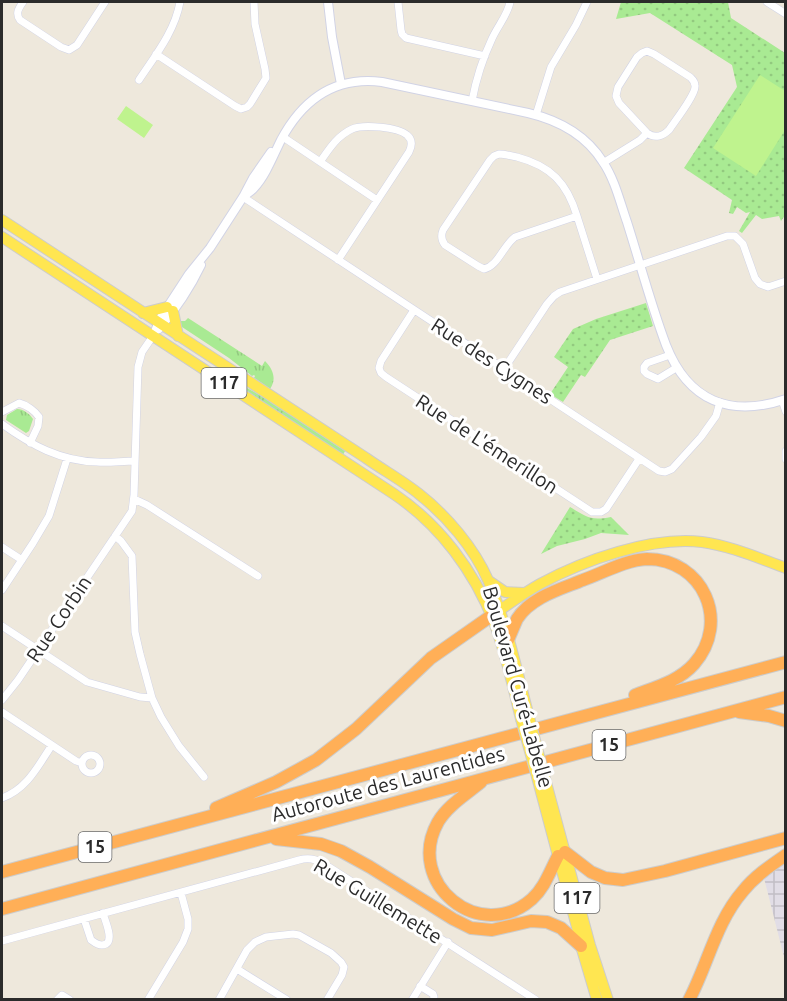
<svg xmlns="http://www.w3.org/2000/svg" width="787" height="1001" viewBox="0 0 787 1001" font-family="Ubuntu,sans-serif">
<defs>
<pattern id="industrial-grid" width="8" height="8" patternUnits="userSpaceOnUse" patternTransform="scale(1.5)"><rect width="8" height="8" fill="#e1dde6"/><path d="M0 4h8M4 0v8" fill="none" stroke="#c1bec5"/></pattern>
<pattern id="grass-tufts" width="24" height="20" patternUnits="userSpaceOnUse" patternTransform="scale(1.5)"><rect width="24" height="20" fill="#a9ea93"/><path d="M3 7l-1-3M5 7V3M7 7l1-3M15 17l-1-3M17 17v-4M19 17l1-3" fill="none" stroke="#92c97f"/></pattern>
<pattern id="park-dots" width="8" height="8" patternUnits="userSpaceOnUse" patternTransform="scale(1.5)"><rect width="8" height="8" fill="#a9ea93"/><path d="M2 2h.1M6 6h.1" fill="none" stroke="#92c97f" stroke-width="1.8" stroke-linecap="round"/></pattern>
</defs>
<rect width="100%" height="100%" fill="#eee8dc"/>
<path fill="url(#industrial-grid)" d="M785,861V961L764,878Z"/>
<path fill="url(#grass-tufts)" d="M188,318L262,366L265,361C273,369 277,379 270,389L256,379L254,378L255,376L254,375L252,376L229,358L182,327L179,321H185Z
M224,375L263,397L345,451L343,455L223,376Z
M17,409C23,409 30,414 33,419L29,431L26,433L6,420L7,415Z"/>
<path fill="url(#park-dots)" d="M621,2H728L731,18L785,53L786,214L781,221L779,216L762,219L756,215L742,233L739,231L750,212L746,213L737,207L733,214L729,213L732,200L684,168L737,87L732,65L650,13L616,19Z
M646,303L653,326L610,340L585,377L581,375L563,402L550,394L568,367L554,357L573,329L596,319Z
M570,507C587,517 590,521 611,517L629,535L601,533L585,539L557,546L541,554Z"/>
<path fill="#bff38e" d="M760,75L785,91V130L756,176L713,148Z
M126,106L153,125L144,138L117,119Z"/>
<g fill="none" stroke-linecap="round" stroke-linejoin="round">
<defs>
<path id="minor" d="M23,2C19,8 15,13 20,20L61,47L69,50L77,45L105,2
M398,2L401,30L402,34L406,38L485,56
M767,2L786,14
M647,51L654,54L690,77C693,80 695,81 695,86C696,94 675,121 669,130C663,136 655,139 647,133L619,103L616,96L618,87L637,57L642,53Z
M156,54L235,106L241,109L247,107L250,104L266,78L265,69L255,24L254,2
M139,80C155,56 175,31 180,2
M472,101C476,80 482,60 491,41C496,28 508,15 510,2
M536,115L551,67L576,25L587,2
M283,137L377,200
M499,154C505,154 511,156 517,157C551,166 567,183 577,216L515,237C503,246 498,266 484,269L478,266L445,245C441,240 441,235 443,230L490,160L494,156Z
M320,162C329,149 337,136 352,129C363,124 398,127 407,135C413,140 412,146 409,152L338,260
M603,163L640,140L647,133
M243,197L659,471L665,472L672,469L701,437L716,416L720,402
M577,216L597,279
M414,310L381,361L379,368L381,373L386,377L592,512H601L606,509L639,459
M670,355L647,363L644,367V371L647,374L658,379L676,368
M504,369L547,304L554,296L560,292L727,236H735L743,244L755,278L760,284L768,287L786,281
M782,400L786,412
M2,412L19,403C27,405 35,411 39,417L38,426L30,443
M2,424C31,445 60,461 97,462C109,463 122,461 135,461
M786,451V459
M134,499L147,505L258,576
M115,536L121,541L132,556L135,632L140,654L152,698L161,717L179,746L204,777
M2,547L22,560
M2,590L33,543L49,516L67,459
M2,626L87,682L140,697L152,698
M2,700L18,680L132,511L134,495L138,367L142,352L153,336
M2,712L76,761L82,763
M82 764a9 9 0 1 1 18 0a9 9 0 1 1-18 0Z
M2,798C27,789 38,766 52,745
M84,919L91,940C95,943 100,947 106,944C114,939 105,921 103,913
M2,941L299,860C311,857 319,860 329,867L536,1000
M237,969L287,1000
M420,986L433,994L434,997L433,1000
M57,1000L62,995L70,1000
M148,1000L183,942L188,929V919L181,893
M219,1000L247,950L255,942L266,937L293,934L299,935L331,953L341,962L344,967L342,975L327,1000
M412,1000L448,942"/>
<path id="tertiary" d="M328,2L332,37L341,84
M243,197C246,194 251,192 254,188C266,175 273,156 281,140C303,99 335,76 382,82L528,113C558,120 586,135 603,162C615,180 620,202 627,222C640,263 651,305 666,345C688,401 730,418 786,399
M159,329C175,310 190,288 201,265
M153,336L161,317L189,274L210,248L243,197L253,178L271,152"/>
<path id="primary" d="M2,220L366,458C383,470 403,481 419,494C447,516 474,548 488,580C507,623 517,672 529,717
M2,237L394,494C440,525 474,571 494,622C506,653 513,687 521,719
M173,311L178,336
M143,313L167,307
M489,581L505,592L525,593
M494,614C509,604 524,593 540,584C584,560 652,536 702,542C731,546 758,558 786,568
M544,775L590,945L608,1000
M537,777L578,931L581,946L597,1000"/>
<path id="motorway" d="M508,640C511,633 514,626 517,619C531,597 561,589 583,580C603,573 625,560 647,559C703,559 731,622 694,664C679,681 656,687 635,695
M739,712L769,716L786,721
M481,782C467,794 448,805 438,822C404,883 480,945 532,899C545,887 550,871 558,856
M216,808L276,782L316,760L356,729L431,658L491,616
M276,839L321,844L341,851L370,867L453,919L471,928L492,930L531,921L547,922L561,928L581,946
M565,852L591,872L605,878L623,880L665,871L786,838
M2,872L786,662
M2,909L786,697
M689,1000C708,964 716,922 743,891C755,876 770,866 786,855"/>
</defs>
<use href="#minor" stroke="#d1d3e5" stroke-width="8"/>
<use href="#tertiary" stroke="#d1d3e5" stroke-width="10"/>
<use href="#primary" stroke="#ccc" stroke-width="12"/>
<use href="#motorway" stroke="#ccc" stroke-width="14"/>
<use href="#minor" stroke="#fff" stroke-width="7"/>
<use href="#tertiary" stroke="#fff" stroke-width="8"/>
<use href="#primary" stroke="#ffe651" stroke-width="10"/>
<use href="#motorway" stroke="#ffaf57" stroke-width="12"/>
<defs>
<path id="primary-bridge" d="M529,717L544,775
M521,719L537,777"/>
</defs>
<use href="#primary-bridge" stroke="#ccc" stroke-width="12" stroke-linecap="butt"/>
<use href="#primary-bridge" stroke="#ffe651" stroke-width="10"/>
</g>
<g text-anchor="middle" stroke-width="6" stroke-linejoin="round" paint-order="stroke">
<g fill="#fff" stroke="#6b6b6b" stroke-width="1.5">
<rect x="201.5" y="368" width="45" height="30" rx="4.5"/>
<rect x="592.5" y="730" width="33" height="30" rx="4.5"/>
<rect x="78.5" y="832" width="33" height="30" rx="4.5"/>
<rect x="554.5" y="883" width="45" height="30" rx="4.5"/>
</g>
<g font-size="18" font-weight="bold" fill="#2b2b2b">
<text x="224" y="389">117</text>
<text x="609" y="751">15</text>
<text x="95" y="853">15</text>
<text x="577" y="904">117</text>
</g>
<g font-size="20" fill="#2b2b2b" stroke="#fff">
<text transform="translate(492 361) rotate(33)" y="7">Rue des Cygnes</text>
<text transform="translate(487 444) rotate(33)" y="7">Rue de L'émerillon</text>
<text transform="translate(59 619) rotate(-56)" y="7">Rue Corbin</text>
<text transform="translate(518 687) rotate(74)" y="7">Boulevard Curé-Labelle</text>
<text transform="translate(388 784) rotate(-15)" y="7">Autoroute des Laurentides</text>
<text transform="translate(378 901) rotate(31)" y="7">Rue Guillemette</text>
</g>
</g>
<rect width="787" height="1001" fill="none" stroke="#2b2b2b" stroke-width="6"/>
</svg>
